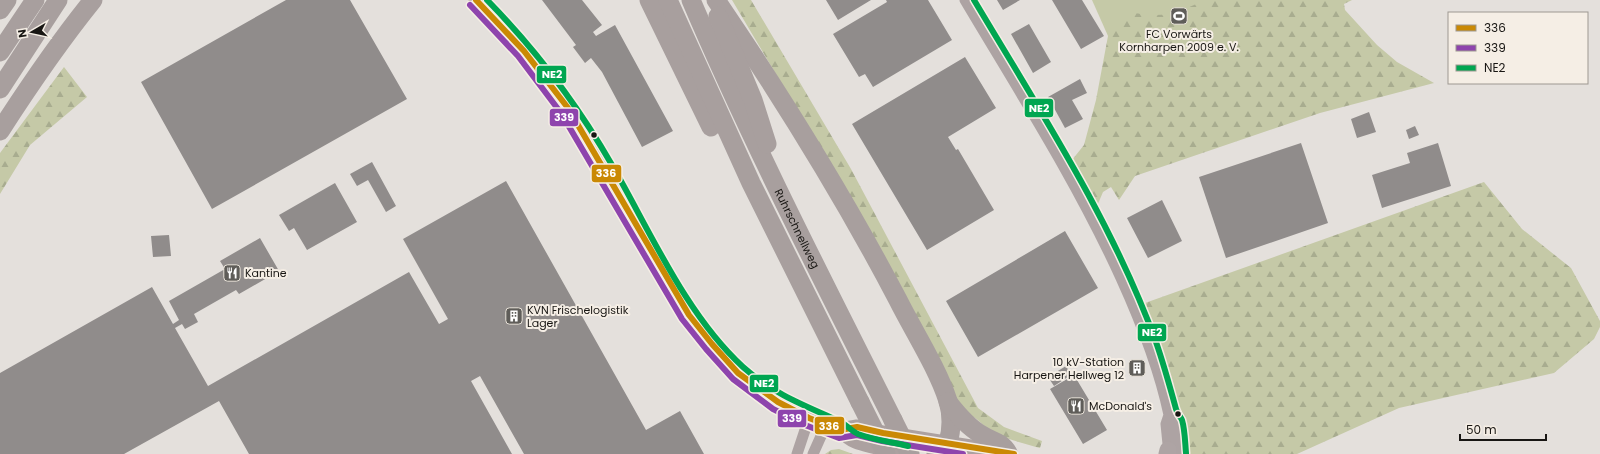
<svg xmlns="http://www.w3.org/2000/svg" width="1600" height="454" viewBox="0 0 1600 454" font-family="Poppins,sans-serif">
<defs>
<pattern id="forest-firs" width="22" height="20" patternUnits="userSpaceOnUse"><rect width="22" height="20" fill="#c5c9a7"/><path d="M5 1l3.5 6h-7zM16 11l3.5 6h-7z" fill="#a8ac8f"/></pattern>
</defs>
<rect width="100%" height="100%" fill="#e4e0dc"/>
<path fill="#c5c9a7" d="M1092,0H1328L1136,35L1108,36Z"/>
<path fill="url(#forest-firs)" d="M732,0H751L851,169L978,408L1004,427L1042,441L1040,448C1023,443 1003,439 987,428C980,423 976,416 967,415L962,410L844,189Z
M1205,0H1352L1344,4L1345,10L1377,45L1397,62L1434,83L1320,113L1135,176L1119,200L1111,187L1103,192L1097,206L1072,160L1084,145L1096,100L1108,36L1134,13C1166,18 1176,13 1205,0Z
M64,67L87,97L30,145L0,194V153Z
M1484,182L1522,229L1571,268L1600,321V327L1594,339L1554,373L1399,408L1297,454H1186L1182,418L1145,303Z
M839,449L853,454H825L831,450Z"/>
<path fill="#908c8b" d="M286,0H350L407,99L212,209L141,82Z
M542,0H582L602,25L593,32L596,36L615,25L673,131L642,147L602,72L591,58L585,63L573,47L576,45Z
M826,0H871L838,20Z
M886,0H928L952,40L873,87L865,74L859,77L833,34L887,2Z
M997,0H1020L1003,10Z
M1052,0H1082L1104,36L1081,49Z
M1029,24L1051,62L1033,73L1011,34Z
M965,57L996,108L948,137L956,150L958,149L994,210L927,250L852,124Z
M1080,79L1087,93L1072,100L1083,119L1065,128L1048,97Z
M1369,112L1376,132L1357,138L1351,119Z
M1415,126L1419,135L1409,139L1406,130Z
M1301,143L1328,223L1226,258L1199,177Z
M1438,143L1451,186L1382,208L1372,175L1410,163L1407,153Z
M372,162L396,206L386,212L368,180L357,186L350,174Z
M506,181L646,430L680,411L704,454H524L480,376L471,381L512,454H249L219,401L124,454H0V373L152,287L173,324L179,320L169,301L225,269L220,261L260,238L279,271L239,294L236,290L194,314L198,322L185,329L182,324L175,328L208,386L409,272L439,324L448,319L403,239Z
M335,183L357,222L307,250L294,228L289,231L279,215Z
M1162,200L1182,241L1148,258L1127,218Z
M1065,231L1098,288L978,357L946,301Z
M169,235L171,256L153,257L151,236Z
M1138,365L1140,369L1137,372L1134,367Z
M1066,366L1071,375L1054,386L1048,377Z
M1074,375L1107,430L1083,444L1050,389Z"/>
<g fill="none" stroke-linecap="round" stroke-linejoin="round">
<path stroke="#ada3a3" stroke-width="11" d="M965,0C1019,91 1077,181 1121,278C1141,322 1159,367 1169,415L1174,422L1178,454
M797,454L809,418
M813,454L826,425
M1169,454L1166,424L1169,415"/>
<path stroke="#aca1a0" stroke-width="15" d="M476,0C517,41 555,86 586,136C612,179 636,225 661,269C683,306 706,344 738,373C759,392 784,407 810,418C819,422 831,425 840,430C847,435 848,439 858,442C874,447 890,450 906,454
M840,430L857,427L883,433L1008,453
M934,454L942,449L948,442"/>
<path stroke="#aea4a4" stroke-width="17" d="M1167,454L1168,450"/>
<g stroke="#a89f9e" stroke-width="19">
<path d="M649,0L711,127"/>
<path d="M668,0L751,183L860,402"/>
<path id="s1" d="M691,0C752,143 823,281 893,420"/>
<path d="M716,0C782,97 844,197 898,300C914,332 937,367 948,401C952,414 952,430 948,442"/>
<path d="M0,10L7,0"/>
<path d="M718,16L753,100L767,144"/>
<path d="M0,52L35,0"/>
<path d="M0,89L58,0"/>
<path d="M0,131C29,86 59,42 93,0"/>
<path d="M948,402C958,415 968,427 982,435C993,442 1001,441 1008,453"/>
</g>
<path stroke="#a89f9e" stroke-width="19" d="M860,402L886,454
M893,420L910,454"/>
<defs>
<path id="bus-1" d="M476,0L524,51L568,108L689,315L712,344L738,373L778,402L809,418L840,430L857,427L883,433L1014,454"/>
<path id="bus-2" d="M470,5L518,56L561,113L682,319L706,349L733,379L773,409L805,425L839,438L857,435L882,441L963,454"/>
<path id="bus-3" d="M487,0C536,50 577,104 612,165C650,231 686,315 743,367C772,393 803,405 837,420C845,423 851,431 858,434C874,440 892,442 908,446
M974,0C1040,111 1112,221 1156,342C1164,365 1170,387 1176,409C1177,413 1180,416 1182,420C1185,430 1185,442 1186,453"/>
</defs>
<use href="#bus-1" stroke="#f5eee5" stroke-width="9"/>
<use href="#bus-2" stroke="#f5eee5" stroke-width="9"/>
<use href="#bus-3" stroke="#f5eee5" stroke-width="9"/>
<use href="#bus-1" stroke="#ca8904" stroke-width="6"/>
<use href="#bus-2" stroke="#8e44ad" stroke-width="6"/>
<use href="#bus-3" stroke="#00a651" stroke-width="6"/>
</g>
<defs>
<symbol id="stadium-square" viewBox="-11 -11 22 22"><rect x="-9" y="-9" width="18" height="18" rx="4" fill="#5f5d59" stroke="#f5eee5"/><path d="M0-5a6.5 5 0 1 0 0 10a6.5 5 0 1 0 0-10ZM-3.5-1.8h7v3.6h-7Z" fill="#fff"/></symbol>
<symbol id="restaurant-square" viewBox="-11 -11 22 22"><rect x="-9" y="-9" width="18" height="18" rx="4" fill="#5f5d59" stroke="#f5eee5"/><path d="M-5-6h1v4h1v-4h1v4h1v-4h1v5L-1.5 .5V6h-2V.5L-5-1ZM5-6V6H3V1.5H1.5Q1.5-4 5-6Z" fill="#fff"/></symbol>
<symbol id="building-square" viewBox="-11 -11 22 22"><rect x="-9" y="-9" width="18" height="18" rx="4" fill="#5f5d59" stroke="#f5eee5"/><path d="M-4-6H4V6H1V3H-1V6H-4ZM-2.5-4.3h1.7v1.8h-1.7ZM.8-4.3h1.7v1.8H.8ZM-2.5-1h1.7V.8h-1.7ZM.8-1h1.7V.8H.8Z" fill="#fff"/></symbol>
</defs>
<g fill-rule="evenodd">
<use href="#stadium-square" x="1169" y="6" width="20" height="20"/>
<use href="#restaurant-square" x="222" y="263" width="20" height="20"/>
<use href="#building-square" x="504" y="306" width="20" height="20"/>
<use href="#building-square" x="1127" y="358" width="20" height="20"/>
<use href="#restaurant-square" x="1066" y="396" width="20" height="20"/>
</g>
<g fill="#181613" stroke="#f5eee5" stroke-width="1.5">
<circle cx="594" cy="135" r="3.5"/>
<circle cx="1178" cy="414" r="3.5"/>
</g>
<g text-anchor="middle" stroke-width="4" stroke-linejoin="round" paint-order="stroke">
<g font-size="11" fill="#181613" stroke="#f5eee5" text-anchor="start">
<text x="1179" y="38" text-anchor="middle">FC Vorwärts<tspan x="1179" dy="13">Kornharpen 2009 e. V.</tspan></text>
<text x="245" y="277">Kantine</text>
<text x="527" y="314">KVN Frischelogistik<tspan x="527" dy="13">Lager</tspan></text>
<text x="1124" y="366" text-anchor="end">10 kV-Station<tspan x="1124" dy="13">Harpener Hellweg 12</tspan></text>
<text x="1089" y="410">McDonald's</text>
</g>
<g font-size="11" fill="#181613" stroke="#f5eee5">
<text dy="4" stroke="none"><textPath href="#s1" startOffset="252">Ruhrschnellweg</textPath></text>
</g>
</g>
<g stroke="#f5eee5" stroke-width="1.5">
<rect x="536" y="65" width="31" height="19" rx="4" fill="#00a651"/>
<rect x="1024" y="98" width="30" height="20" rx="4" fill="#00a651"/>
<rect x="549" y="108" width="30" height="19" rx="4" fill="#8e44ad"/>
<rect x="591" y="164" width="31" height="19" rx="4" fill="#ca8904"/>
<rect x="1137" y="323" width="30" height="19" rx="4" fill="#00a651"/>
<rect x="749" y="374" width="30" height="19" rx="4" fill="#00a651"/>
<rect x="777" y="409" width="30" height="19" rx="4" fill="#8e44ad"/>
<rect x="814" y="416" width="31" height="19" rx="4" fill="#ca8904"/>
</g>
<g font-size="11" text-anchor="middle" font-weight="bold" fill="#fff">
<text x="552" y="78">NE2</text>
<text x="1039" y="112">NE2</text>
<text x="564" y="121">339</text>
<text x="606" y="177">336</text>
<text x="1152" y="336">NE2</text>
<text x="764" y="387">NE2</text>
<text x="792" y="422">339</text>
<text x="829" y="430">336</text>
</g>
<rect x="1448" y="12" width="140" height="72" fill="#f5eee5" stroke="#9d9891"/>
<rect x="1456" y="25" width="20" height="6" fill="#ca8904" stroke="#9d9891"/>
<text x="1484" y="32" font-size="12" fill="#181613">336</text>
<rect x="1456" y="45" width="20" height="6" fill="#8e44ad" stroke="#9d9891"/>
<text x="1484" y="52" font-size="12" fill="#181613">339</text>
<rect x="1456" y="65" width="20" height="6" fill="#00a651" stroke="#9d9891"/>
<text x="1484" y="72" font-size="12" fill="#181613">NE2</text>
<g transform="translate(32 32) rotate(261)" stroke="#f5eee5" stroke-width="3" paint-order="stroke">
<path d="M0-3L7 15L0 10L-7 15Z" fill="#181613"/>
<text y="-6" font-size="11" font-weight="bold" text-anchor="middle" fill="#181613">N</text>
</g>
<path d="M1460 434v6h86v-6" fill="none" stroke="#181613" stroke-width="2"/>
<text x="1466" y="434" font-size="12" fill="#181613" stroke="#f5eee5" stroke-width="3" paint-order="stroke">50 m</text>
</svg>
